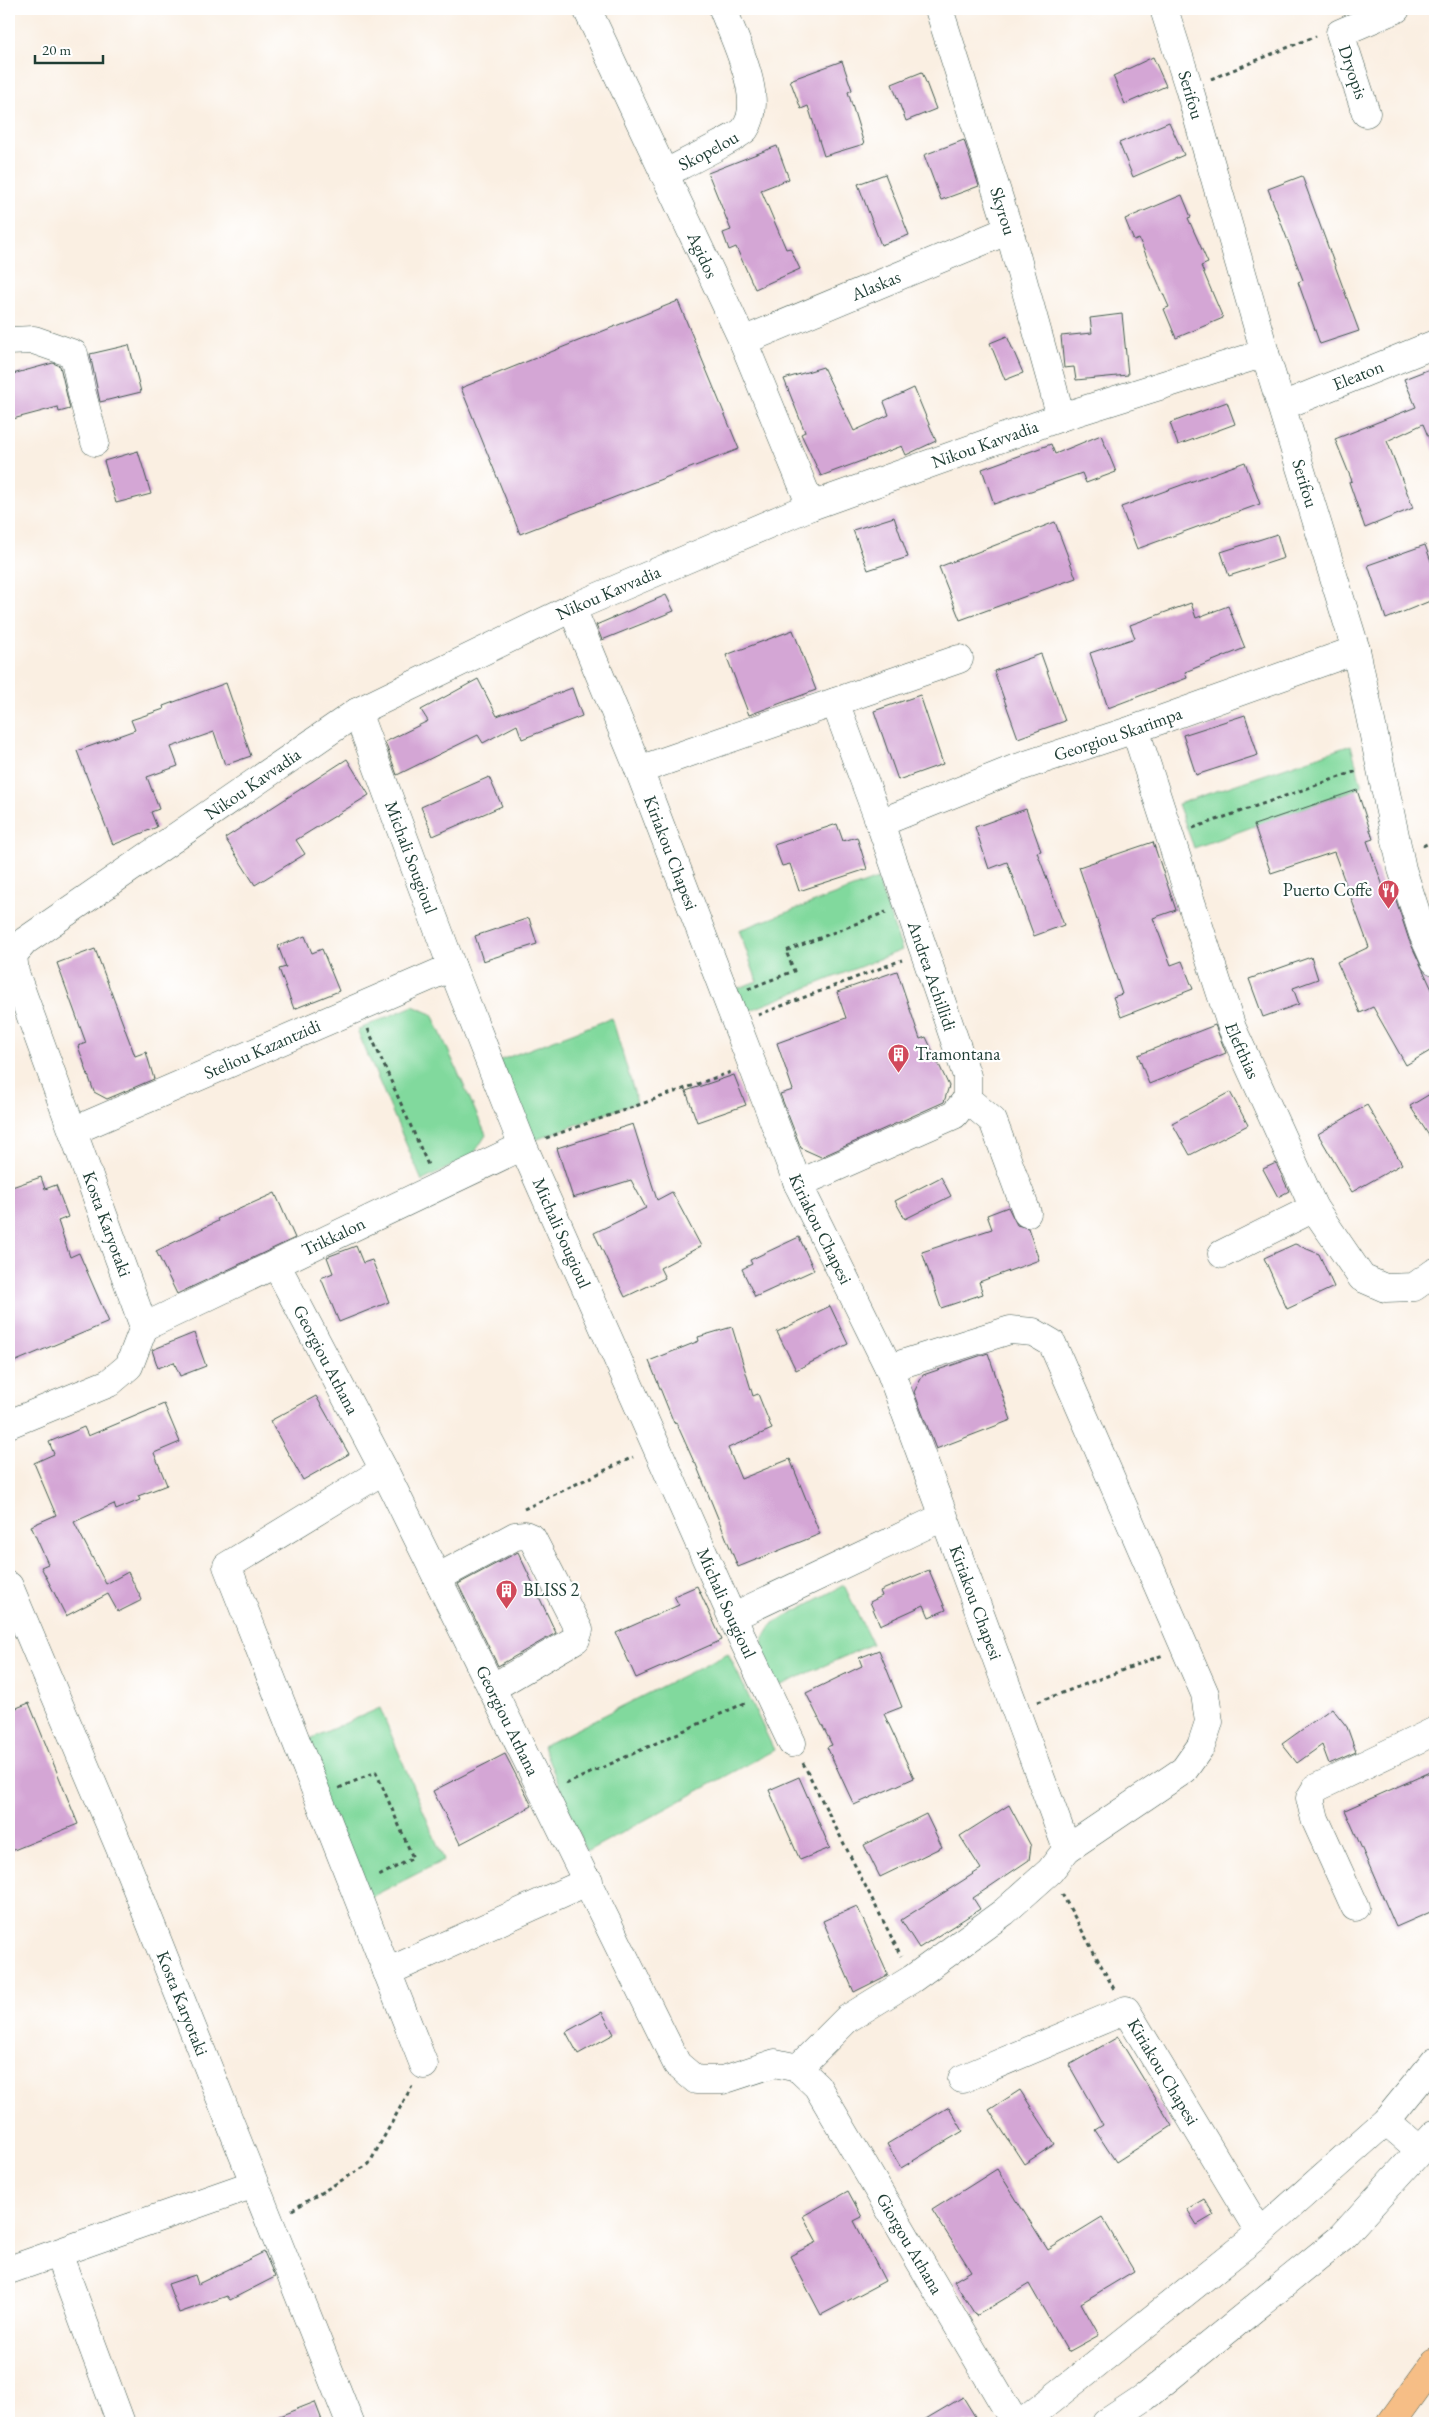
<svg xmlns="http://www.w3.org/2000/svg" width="1444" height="2432" viewBox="0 0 1444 2432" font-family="'EB Garamond',serif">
<rect width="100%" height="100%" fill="#fff"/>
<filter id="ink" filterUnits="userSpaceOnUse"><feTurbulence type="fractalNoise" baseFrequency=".02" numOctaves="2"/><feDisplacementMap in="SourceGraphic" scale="10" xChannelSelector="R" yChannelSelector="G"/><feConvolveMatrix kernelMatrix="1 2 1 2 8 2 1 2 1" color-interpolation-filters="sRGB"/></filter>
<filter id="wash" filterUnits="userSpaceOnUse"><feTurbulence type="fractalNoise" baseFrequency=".0096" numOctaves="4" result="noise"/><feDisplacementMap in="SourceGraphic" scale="20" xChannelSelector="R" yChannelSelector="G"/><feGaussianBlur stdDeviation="1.12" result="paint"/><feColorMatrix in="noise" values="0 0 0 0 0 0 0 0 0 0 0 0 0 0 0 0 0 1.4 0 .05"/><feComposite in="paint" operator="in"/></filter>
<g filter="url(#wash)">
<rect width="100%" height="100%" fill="#faefe2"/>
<path fill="#81d99d" stroke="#508b68" d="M1351,745L1362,787L1194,848L1178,804Z
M877,879L902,950L746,1012L736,989L757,981L739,930Z
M413,1006L432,1014L486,1135L473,1155L422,1181L357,1030Z
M612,1018L637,1102L530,1142L498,1061Z
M844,1585L872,1644L777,1687C764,1659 752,1651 773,1623Z
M728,1653L774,1750L586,1852L543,1746Z
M380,1708L444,1860L363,1901L298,1744Z"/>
<g id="blocks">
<path fill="#d4a6d5" d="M1153,57L1166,86L1125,104L1113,76Z
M842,61L852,90L848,92L864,144L824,156L808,106L801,109L790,80Z
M922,72L936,109L906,121L892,84Z
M1169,122L1184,155L1133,177L1119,143Z
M964,140L979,186L941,200L924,155Z
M777,146L789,179L761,190L786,249L790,248L800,269L755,289L736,247L729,250L723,233L731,230L708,173Z
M885,174L909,235L881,245L858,184Z
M1302,176L1359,331L1320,344L1298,282L1303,280L1268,189Z
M1182,195L1191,217L1188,218L1208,263L1201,266L1223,318L1176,338L1164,309L1169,307L1139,239L1134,241L1125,219Z
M678,301L739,449L520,534L461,388Z
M1122,314L1128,375L1076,380L1074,367L1064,368L1061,336L1092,333L1090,318Z
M1007,336L1023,373L1005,380L990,343Z
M129,345L141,392L100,402L90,354Z
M53,363L60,366L70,409L59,412L58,407L9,420V375Z
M823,367L854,431L889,415L884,402L914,388L936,441L906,455L902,446L821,476L801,434L805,432L784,379Z
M1435,367V453L1423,424L1387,441L1413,508L1365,528L1349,482L1352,481L1335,439L1416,407L1404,379Z
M1227,402L1235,424L1178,445L1170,423Z
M1101,435L1116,472L1086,483L1082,473L994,504L982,469L1051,444L1055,454Z
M138,451L151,494L116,503L104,461Z
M1245,462L1260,504L1137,549L1121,507Z
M894,517L908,557L868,570L853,530Z
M1055,522L1076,578L960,620L939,567Z
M1277,534L1284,558L1229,576L1221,552Z
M1425,545L1435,572V599L1386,619L1368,565Z
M666,595L674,611L602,640L596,625Z
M1191,603L1196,618L1228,606L1245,648L1185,672L1187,678L1108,708L1090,653L1135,638L1130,625Z
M793,630L816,690L749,715L726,655Z
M1041,654L1065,721L1018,738L994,671Z
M478,679L497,716L572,688L582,716L522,739L517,725L483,743L478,735L397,775L385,742L428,721L421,710Z
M226,683L251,756L225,765L214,732L171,747L178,766L147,777L159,809L151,812L157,827L113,845L77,751L135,730L131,720L164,709L163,706Z
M920,695L943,764L898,780L874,711Z
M1245,715L1258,755L1196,775L1183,735Z
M347,759L369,795L296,840L305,854L255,885L225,838Z
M489,777L502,806L433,836L421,807Z
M1357,790L1373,839L1367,841L1388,900L1395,897L1409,940L1435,996V1048L1406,1065L1373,1007L1360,1013L1337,962L1369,947L1334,852L1271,873L1254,825Z
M1026,809L1041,851L1037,852L1064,925L1034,936L1007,862L989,869L975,827Z
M837,824L843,841L857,837L867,869L799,891L790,864L782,866L774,845Z
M1153,842L1176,910L1153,918L1171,965L1182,961L1193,989L1121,1017L1113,997L1122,994L1079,867Z
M529,918L537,944L483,961L475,936Z
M305,936L312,953L322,949L339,991L294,1009L279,969L286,967L278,946Z
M95,949L135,1056L146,1052L154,1079L107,1099L94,1092L78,1046L86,1043L57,963Z
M1311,957L1318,979L1293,988L1299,1004L1263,1017L1249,979Z
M897,971L920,1039L926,1037L949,1086L944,1102L821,1157L801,1148L780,1094L793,1090L777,1043L846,1018L837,992Z
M1215,1025L1226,1053L1149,1084L1138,1055Z
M734,1075L746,1105L697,1122L686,1091Z
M1435,1091V1145L1410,1106Z
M1230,1092L1248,1125L1190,1155L1172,1123Z
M1367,1105L1402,1164L1352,1192L1318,1134Z
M633,1124L657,1200L672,1192L701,1246L660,1268L665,1278L625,1297L594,1233L646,1208L631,1180L573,1198L557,1148Z
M1276,1163L1289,1191L1278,1197L1263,1169Z
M41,1177L45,1189L56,1185L68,1217L58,1221L70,1257L79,1253L109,1322L9,1364V1188Z
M941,1177L951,1196L905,1219L895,1201Z
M275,1193L295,1238L177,1294L156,1251L218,1221L217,1219Z
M1008,1207L1017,1225L1028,1228L1039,1260L979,1282L983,1294L941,1308L922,1252L992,1229L987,1215Z
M799,1237L814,1270L755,1297L742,1269L752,1264L750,1260Z
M1295,1244L1319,1254L1334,1287L1287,1309L1264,1258Z
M356,1246L363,1263L372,1260L389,1302L339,1322L321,1278L333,1273L327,1257Z
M830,1306L848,1344L796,1370L777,1332Z
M732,1327L753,1396L758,1394L772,1429L728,1448L741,1479L790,1459L820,1534L738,1567L695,1462H694L676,1422L674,1423L649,1361L699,1341L698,1337Z
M194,1333L206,1366L180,1376L174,1362L158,1368L152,1350Z
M988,1353L1011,1420L936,1449L914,1392L923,1375Z
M316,1396L349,1454L303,1480L270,1421Z
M164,1404L180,1442L154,1453L167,1485L138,1496L140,1500L116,1510L114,1504L74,1522L106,1584L128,1572L142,1600L118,1612L108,1594L66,1616L41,1567L48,1564L31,1526L56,1515L34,1463L54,1454L49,1442L84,1427L88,1436Z
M518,1552L556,1633L498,1666L458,1584Z
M929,1570L946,1610L929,1617L924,1605L880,1625L870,1602L882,1596L880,1591Z
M697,1586L722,1640L636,1678L616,1633L679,1605L674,1596Z
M879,1650L902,1707L884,1714L914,1778L854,1805L827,1747L832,1745L806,1693L862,1666L859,1658Z
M29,1703L78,1824L9,1852V1711Z
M1332,1708L1347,1727L1356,1752L1329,1764L1322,1745L1297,1763L1282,1744Z
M505,1754L532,1806L460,1844L433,1791Z
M1435,1770V1910L1396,1927L1345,1810Z
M799,1777L830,1848L800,1860L769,1790Z
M1009,1805L1031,1846L1029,1860L973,1898L980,1909L919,1948L901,1920L981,1869L960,1836Z
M926,1814L942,1847L880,1877L864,1845Z
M857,1906L888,1975L854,1992L823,1921Z
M602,2012L614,2034L578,2054L566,2032Z
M1118,2037L1172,2126L1116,2162L1095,2130L1103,2125L1069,2065Z
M1020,2090L1055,2144L1024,2164L989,2110Z
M949,2107L963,2131L901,2168L887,2144Z
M997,2169L1048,2250L1102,2217L1134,2271L1081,2303L1099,2335L1068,2352L1029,2284L976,2316L954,2281L971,2271L932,2210Z
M848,2191L862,2217L854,2221L885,2281L821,2315L790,2256L817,2242L803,2216Z
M1204,2199L1214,2215L1197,2225L1187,2209Z
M264,2252L275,2277L230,2300L227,2296L179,2313L168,2284L195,2275L198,2284Z
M963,2397L979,2423H919Z
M315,2402L323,2423H264V2422Z"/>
</g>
</g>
<g filter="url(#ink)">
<use href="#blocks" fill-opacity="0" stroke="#40584e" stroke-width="1"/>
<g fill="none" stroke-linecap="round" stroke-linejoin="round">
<defs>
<g id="minor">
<path id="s1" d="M587,9L743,341L811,506"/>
<path id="s2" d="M939,9L1009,230L1061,417"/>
<path id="s3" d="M1164,9L1189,88L1265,353L1356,650L1402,869L1423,934L1435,961"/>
<path d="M1366,113L1340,33L1396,9"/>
<path id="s4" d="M664,174C677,167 740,136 745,129C766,100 734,39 723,9"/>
<path d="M9,341L34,340L74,354L82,394L95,442"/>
<path id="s5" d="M743,341L1009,230"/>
<path id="s6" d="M1282,406L1435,344"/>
<path id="s7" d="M572,608L639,770L798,1184L889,1368L1067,1849"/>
<path id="s8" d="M357,712L452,967L523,1146L732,1617L792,1743"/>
<path id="s9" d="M1135,729L1232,1028L1314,1208L1362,1278L1385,1288L1414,1287L1435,1272"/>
<path d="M639,770L959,659"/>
<path id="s10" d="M880,823L1014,769L1135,729L1356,650"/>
<path d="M967,1099L993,1121L1027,1213"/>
<path id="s11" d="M73,1131L452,967"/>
<path d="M798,1184L954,1115L967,1099V1076L880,823L835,702"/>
<path d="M1222,1254L1314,1208"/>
<path id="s12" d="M276,1264L384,1470L677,2064L696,2080H723L775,2063L798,2068"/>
<path id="s13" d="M144,1327L523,1146"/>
<path id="s14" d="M9,1424L109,1383L129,1366L144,1327L15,973L13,955L25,941L357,712L572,608L811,506L1061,417L1265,353"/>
<path d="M384,1470L227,1566L424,2065"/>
<path d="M437,1578L515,1536L525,1535L532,1538L579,1630L576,1639L492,1688"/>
<path id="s15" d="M9,1586L130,1872L350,2423"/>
<path d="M732,1617L943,1517"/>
<path d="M1355,1907L1315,1819L1310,1798L1316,1788L1435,1731"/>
<path d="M387,1972L589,1881"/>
<path d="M798,2068L847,2019L912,1979L1004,1912L1050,1871L1067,1849L1184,1770L1201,1746L1209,1722L1205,1694L1052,1343L1033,1332L1010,1330L889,1368"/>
<path id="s16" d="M798,2068L817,2086L1015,2423"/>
<path id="s17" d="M962,2079L1126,2010L1260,2233"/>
<path d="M1386,2121L1420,2150"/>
<path d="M58,2253L121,2423"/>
<path d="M9,2270L254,2184"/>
<path d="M1022,2423L1260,2233L1386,2121L1435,2061"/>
<path d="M1106,2423L1145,2397L1342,2237L1435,2134"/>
</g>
<path id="major" d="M1391,2423L1435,2362"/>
</defs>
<use href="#minor" stroke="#40584e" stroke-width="29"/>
<use href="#major" stroke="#40584e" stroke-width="29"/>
<path stroke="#40584e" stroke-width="3" stroke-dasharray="4 4" stroke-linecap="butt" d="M1211,79L1316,36
M1193,828L1357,771
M1423,846L1435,840
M748,989L794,971L786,951L886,912
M758,1015L902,960
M368,1029L428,1165
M546,1138L731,1072
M524,1509L633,1457
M1038,1702L1163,1655
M803,1763L901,1956
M566,1784L747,1702
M339,1788L376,1772L413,1858L377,1877
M1062,1894L1114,1989
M292,2210L369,2164L412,2086"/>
<use href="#minor" stroke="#fff" stroke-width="28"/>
<use href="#major" stroke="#f6be86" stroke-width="28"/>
</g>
</g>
<defs>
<symbol id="restaurant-pin" viewBox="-11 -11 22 30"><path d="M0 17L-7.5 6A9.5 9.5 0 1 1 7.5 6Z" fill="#d1495b" stroke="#fff"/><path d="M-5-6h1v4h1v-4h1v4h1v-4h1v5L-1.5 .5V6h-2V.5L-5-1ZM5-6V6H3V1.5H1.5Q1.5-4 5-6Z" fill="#fff"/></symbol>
<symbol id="building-pin" viewBox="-11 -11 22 30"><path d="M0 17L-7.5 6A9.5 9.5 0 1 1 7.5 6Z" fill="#d1495b" stroke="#fff"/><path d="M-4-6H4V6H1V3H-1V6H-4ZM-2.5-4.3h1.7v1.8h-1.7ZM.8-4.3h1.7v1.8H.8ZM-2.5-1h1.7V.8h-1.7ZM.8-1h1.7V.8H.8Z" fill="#fff"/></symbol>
</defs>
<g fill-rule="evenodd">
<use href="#restaurant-pin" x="1376" y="878" width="25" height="34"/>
<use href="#building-pin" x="886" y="1042" width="25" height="34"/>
<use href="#building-pin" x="494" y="1578" width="25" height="34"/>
</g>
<g text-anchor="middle" stroke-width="4.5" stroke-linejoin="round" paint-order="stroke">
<g font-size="18" fill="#1f3d34" stroke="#fff">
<text transform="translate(1353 72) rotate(71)" y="6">Dryopis</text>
<text dy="6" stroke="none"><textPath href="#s3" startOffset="90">Serifou</textPath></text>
<text dy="6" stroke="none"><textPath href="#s4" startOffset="50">Skopelou</textPath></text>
<text dy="6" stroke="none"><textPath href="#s2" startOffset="212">Skyrou</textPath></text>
<text dy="6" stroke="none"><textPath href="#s1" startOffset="272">Agidos</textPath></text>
<text dy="6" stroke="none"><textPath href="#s5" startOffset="144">Alaskas</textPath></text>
<text dy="6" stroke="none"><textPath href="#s6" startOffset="82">Eleaton</textPath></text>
<text dy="6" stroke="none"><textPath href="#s14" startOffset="1676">Nikou Kavvadia</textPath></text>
<text dy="6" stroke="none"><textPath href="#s3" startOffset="495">Serifou</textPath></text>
<text dy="6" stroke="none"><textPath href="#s14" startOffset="1271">Nikou Kavvadia</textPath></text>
<text dy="6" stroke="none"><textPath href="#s10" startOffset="254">Georgiou Skarimpa</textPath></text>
<text dy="6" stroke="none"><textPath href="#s14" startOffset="866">Nikou Kavvadia</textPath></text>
<text dy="6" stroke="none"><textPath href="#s7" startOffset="264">Kiriakou Chapesi</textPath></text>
<text dy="6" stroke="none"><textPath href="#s8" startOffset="155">Michali Sougioul</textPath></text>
<text transform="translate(932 976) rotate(71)" y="6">Andrea Achillidi</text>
<text dy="6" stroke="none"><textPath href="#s11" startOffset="206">Steliou Kazantzidi</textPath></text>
<text dy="6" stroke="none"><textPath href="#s9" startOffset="339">Elefthias</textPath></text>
<text transform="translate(107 1224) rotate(70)" y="6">Kosta Karyotaki</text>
<text dy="6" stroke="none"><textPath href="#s7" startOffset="669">Kiriakou Chapesi</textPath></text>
<text dy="6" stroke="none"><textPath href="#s8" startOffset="560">Michali Sougioul</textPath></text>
<text dy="6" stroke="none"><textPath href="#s13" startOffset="210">Trikkalon</textPath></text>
<text dy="6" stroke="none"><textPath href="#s12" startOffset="108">Georgiou Athana</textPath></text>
<text dy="6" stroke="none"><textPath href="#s8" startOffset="965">Michali Sougioul</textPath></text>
<text dy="6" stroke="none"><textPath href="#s7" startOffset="1074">Kiriakou Chapesi</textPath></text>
<text dy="6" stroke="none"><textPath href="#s12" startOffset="512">Georgiou Athana</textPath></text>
<text dy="6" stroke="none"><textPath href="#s15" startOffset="452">Kosta Karyotaki</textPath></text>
<text dy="6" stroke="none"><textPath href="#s17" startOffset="250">Kiriakou Chapesi</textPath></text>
<text dy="6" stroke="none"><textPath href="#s16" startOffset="209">Giorgou Athana</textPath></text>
</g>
<g font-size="18" fill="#1f3d34" stroke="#fff" text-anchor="start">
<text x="1372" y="896" text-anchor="end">Puerto Coffe</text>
<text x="915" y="1060">Tramontana</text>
<text x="523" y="1596">BLISS 2</text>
</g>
</g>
<rect width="1444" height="2432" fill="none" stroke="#fff" stroke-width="30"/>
<path d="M35 55v8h68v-8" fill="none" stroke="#1f3d34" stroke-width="2.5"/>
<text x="42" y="55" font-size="15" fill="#1f3d34" stroke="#ffffff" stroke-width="4" paint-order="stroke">20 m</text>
</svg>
